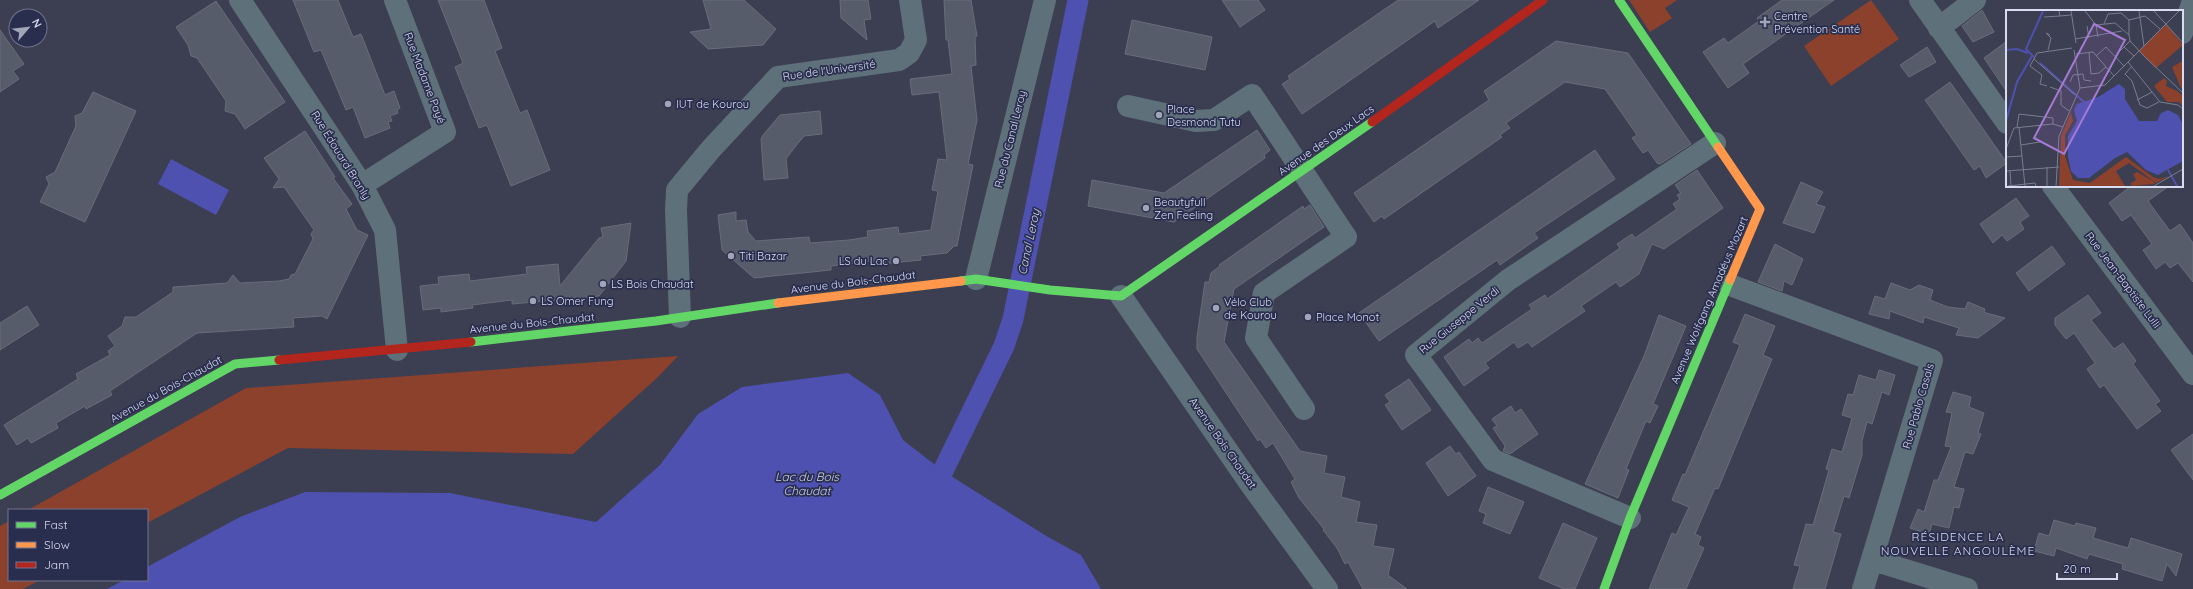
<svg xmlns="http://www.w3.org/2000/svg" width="2193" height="589" viewBox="0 0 2193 589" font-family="Quicksand,sans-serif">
<rect width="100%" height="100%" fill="#3c3e51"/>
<path fill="#8c412d" d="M1629,0H1677L1665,8L1672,18L1650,32Z
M1871,0L1899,39L1831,86L1804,46Z
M678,356L658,377L573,454L288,448L147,523V510H28L246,388Z
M9,521V580H40L23,589H0V526Z"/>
<path fill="#4e51b0" d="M171,159L229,190L216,215L158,184Z
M848,373L880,395L903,440L943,471L1048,537L1081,555L1101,589H107L124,580H147V567L240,517L305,492L450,493L596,522L660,465L698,414L742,387Z"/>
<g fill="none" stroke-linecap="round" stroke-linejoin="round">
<path stroke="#4e51b0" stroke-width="21" d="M943,471L1004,346L1013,319L1078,0"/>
</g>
<path fill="#575c6a" stroke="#676d7b" d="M293,0H338L353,37L361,34L385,95L394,91L400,108L397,110L398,113L390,116L392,121L388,122L390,128L365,138L353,107L346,110L321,50L314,52Z
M438,0H484L502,48L495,51L520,113L527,110L550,170L511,186L487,125L479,128L455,67L463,63Z
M703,0H744L776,29L763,45L708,49L690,32L711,29Z
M840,0H868L871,19L864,20L867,40L841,18Z
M944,0H971L977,36L975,37L976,65L971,66L977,120L968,164L973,165L957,246H954L947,253L920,256L921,260L871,265L870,261L831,266V270L754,278L722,250L718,215L736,212V221L746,220L748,232L756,241L809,237L810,243L849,240L868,237L867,231L898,227L899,234L931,230L938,191L932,190L938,159L947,160L939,92L912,95L910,79L952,74L948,40H946Z
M1222,0H1258L1265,10L1240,27Z
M1398,0H1479L1438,28L1435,21L1302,114L1282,84L1290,79L1288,76Z
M1782,0H1834L1743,64L1749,73L1728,88L1703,52L1724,38L1728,43L1759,21L1757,18Z
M216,1L285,102L245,129L235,114L225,111L226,101L197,58L191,56L188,45L176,27Z
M1982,10L1994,32L1973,42L1962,26Z
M1132,20L1212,37L1205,70L1125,54Z
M0,30L24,64L13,71L19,79L0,92Z
M1556,41L1628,53L1691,144L1660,164L1657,163L1648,150L1643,153L1632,138L1637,135L1605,89L1565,82L1506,123L1510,128L1500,135L1502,137L1384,219L1382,216L1374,222L1354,193L1489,100L1484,91Z
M2007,41V92L1984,58Z
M1927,47L1936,62L1909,77L1900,65Z
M1950,82L2007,163L1986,178L1980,166L1974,170L1925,100Z
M93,92L136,111L85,222L40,202L49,184L46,177L55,172L76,126L75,116L82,113Z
M820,111L822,134L804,136L795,147L786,159L788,178L764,180L761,139L763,135L780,115Z
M1257,130L1270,150L1264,155L1265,158L1174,222L1088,206L1092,180L1164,193Z
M305,131L335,177L333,178L352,204L346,209L357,230L368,235L327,319L322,316L293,318L294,327L197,333L110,391L112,395L86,409L85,406L56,423L58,428L31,443L28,438L17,445L4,425L78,379L76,374L110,355L108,351L115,346L108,336L122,326L125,317H136L173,292V287L227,283L233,275L240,283L279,281L289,279L291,275L295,274L313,239L311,234L314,230L284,187L273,188L279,179L264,158Z
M1595,150L1615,179L1534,233L1538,238L1500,265L1497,260L1379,341L1359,313Z
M1697,170L1723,208L1664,249L1652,244L1639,274L1620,287L1616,282L1581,306L1585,311L1532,347L1528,342L1518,348L1514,342L1485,363L1489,368L1464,386L1444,357L1469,339L1472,343L1478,338L1482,343L1532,309L1529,305L1545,295L1547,299L1620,248L1617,244L1632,234L1635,238L1677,209L1673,204L1680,199L1677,195L1681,193L1675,185Z
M1801,182L1823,192L1816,204L1825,207L1814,233L1783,223Z
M2131,186H2169L2148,201L2170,231L2180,224L2193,243V282L2178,263L2170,268L2165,262L2156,269L2143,250L2152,244L2131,215L2122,221L2109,203Z
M2016,198L2029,216L2020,222L2024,229L2007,241L2002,235L1993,243L1980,224Z
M1310,205L1324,227L1234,289L1224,342L1300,451L1327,456L1324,473L1345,477L1341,497L1360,502L1356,522L1377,525L1373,546L1394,549L1388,575L1407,589H1363L1348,562L1345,564L1337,548L1323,530L1324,529L1299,498L1291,482L1295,479L1273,443L1266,448L1260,439L1258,441L1197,349V337L1205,282H1209L1211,273L1220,266L1219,265L1303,206L1304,209Z
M631,223L626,261L599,296L512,304V300L472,305L473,308L441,312V308L423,310L420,286L439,284L438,277L469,274L470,281L527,274L526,267L558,264L560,286L599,238L603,237L601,228Z
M1775,244L1803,259L1792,285L1784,281L1782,291L1758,282Z
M2052,246L2065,264L2029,291L2016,273Z
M1891,283L1910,290L1919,285L1933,290L1930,300L1948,307L1965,309L1968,302L1985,309L1984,312L1986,313L2005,318L1978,338L1956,335L1959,328L1924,317L1923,323L1890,311L1889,319L1869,314L1875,296L1885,299Z
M2088,295L2101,313L2091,320L2114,349L2123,343L2136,361L2133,364L2160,401L2155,404L2161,411L2137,429L2104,385L2100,388L2087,369L2095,363L2074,333L2066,339L2055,325V318Z
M27,306L39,325L0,350V323Z
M1745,314L1775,326L1763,355L1772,359L1718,489L1715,488L1695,534L1701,537L1698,545L1704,548L1686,589H1649L1672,533L1676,535L1689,507L1672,500L1683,474L1685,475L1740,345L1733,342Z
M1659,315L1686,326L1653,404L1658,406L1650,423L1646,421L1626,469L1629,470L1618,498L1585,484L1644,356Z
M1879,370L1895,375L1889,395L1882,392L1872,424L1867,422L1862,441V455L1849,498L1844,496L1833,532L1841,534L1825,589H1793L1800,566L1794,565L1806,524L1813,525L1829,470L1826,469L1832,449L1842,452L1852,418L1842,415L1848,394L1853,395L1859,375L1876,380Z
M1409,379L1431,410L1402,430L1385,405L1390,402L1385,395Z
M1953,392L1971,397L1969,407L1984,413L1978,433L1981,434L1973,454L1965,452L1954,487L1964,489L1959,508L1954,507L1949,528L1932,524L1929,534L1910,528L1918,509L1924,512L1934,480H1938L1951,447L1945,446L1952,413L1946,412Z
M1511,406L1515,413L1521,409L1538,434L1510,454L1503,451L1505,446L1493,428L1497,426L1492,419Z
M2193,434V480L2171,450Z
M1450,446L1456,454L1459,452L1476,476L1448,496L1426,463Z
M1488,487L1524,502L1510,534L1483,523L1486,514L1479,511Z
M2054,520L2075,526L2076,523L2096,528L2093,538L2128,548L2131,538L2182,554L2176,576L2167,564L2162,581L2122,569L2123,564L2089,554L2087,559L2056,548L2054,556L2034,551L2039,533L2049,536Z
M1563,523L1597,538L1575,589H1564L1539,578Z"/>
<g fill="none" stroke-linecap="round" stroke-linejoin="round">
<path stroke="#5e7079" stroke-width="22" d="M240,0L362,185L385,230L397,350
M1920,0L2007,123
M1939,28L1975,0
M2182,33L2193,1
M1128,106L1196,121L1214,120L1252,95C1284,142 1314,190 1346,237L1264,293L1256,338L1304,409
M362,185L445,132L395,0
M2053,186L2193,374
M976,279L1045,0
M1730,285L1932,360L1863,589
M1121,296L1249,482L1327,589
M680,317L676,210L677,190L711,149L778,77L899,60L909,53L916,40L910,0
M1630,518L1493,460L1416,355L1508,280L1715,143
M1873,560L1967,589"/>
<path stroke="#63d668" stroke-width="9" d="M1619,0L1718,147
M961,281L976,279L1050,290L1121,296L1372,122
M471,342L656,321L778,303
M0,495L235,364L279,360
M1604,589L1630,518L1730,280"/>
<path stroke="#ff974d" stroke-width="9" d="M1718,147L1760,209L1730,280
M778,303L961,281"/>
<path stroke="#b3261e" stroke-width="9" d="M1372,122L1543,0
M279,360L471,342"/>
</g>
<g fill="#a1a5b9" stroke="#2a2e4e" stroke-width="1.5">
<path d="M1763 16h4v4h4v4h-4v4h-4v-4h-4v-4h4z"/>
<circle cx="668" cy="104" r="4"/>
<circle cx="1159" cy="115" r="4"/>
<circle cx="1146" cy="208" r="4"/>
<circle cx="731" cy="256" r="4"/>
<circle cx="896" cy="261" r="4"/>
<circle cx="603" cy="284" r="4"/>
<circle cx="533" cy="301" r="4"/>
<circle cx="1216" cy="308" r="4"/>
<circle cx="1308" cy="317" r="4"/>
</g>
<g text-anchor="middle" stroke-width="3.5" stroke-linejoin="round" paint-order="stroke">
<g font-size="11" fill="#d8dcf1" stroke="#2a2e4e" text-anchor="start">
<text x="1774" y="20">Centre<tspan x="1774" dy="13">Prévention Santé</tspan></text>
<text x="676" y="108">IUT de Kourou</text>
<text x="1167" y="113">Place<tspan x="1167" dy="13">Desmond Tutu</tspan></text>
<text x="1154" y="206">Beautyfull<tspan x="1154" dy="13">Zen Feeling</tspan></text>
<text x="739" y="260">Titi Bazar</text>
<text x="888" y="265" text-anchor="end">LS du Lac</text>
<text x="611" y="288">LS Bois Chaudat</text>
<text x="541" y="305">LS Omer Fung</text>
<text x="1224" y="306">Vélo Club<tspan x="1224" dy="13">de Kourou</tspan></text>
<text x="1316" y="321">Place Monot</text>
</g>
<g font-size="11" fill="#d8dcf1" stroke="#2a2e4e">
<text transform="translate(829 70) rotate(-8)" y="4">Rue de l'Université</text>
<text transform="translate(425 78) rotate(69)" y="4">Rue Madame Payé</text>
<text transform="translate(1010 139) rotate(-76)" y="4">Rue du Canal Leroy</text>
<text transform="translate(1326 140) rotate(-35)" y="4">Avenue des Deux Lacs</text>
<text transform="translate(341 155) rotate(58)" y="4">Rue Édouard Branly</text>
<text transform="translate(2123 280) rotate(53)" y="4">Rue Jean-Baptiste Lulli</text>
<text transform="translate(853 282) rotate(-7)" y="4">Avenue du Bois-Chaudat</text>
<text transform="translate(1709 300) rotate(-67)" y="4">Avenue Wolfgang Amadéus Mozart</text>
<text transform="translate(1459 320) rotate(-39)" y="4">Rue Giuseppe Verdi</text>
<text transform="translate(532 323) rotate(-6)" y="4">Avenue du Bois-Chaudat</text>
<text transform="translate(166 389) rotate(-29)" y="4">Avenue du Bois-Chaudat</text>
<text transform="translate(1918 406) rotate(-74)" y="4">Rue Pablo Casals</text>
<text transform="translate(1223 443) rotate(55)" y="4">Avenue Bois Chaudat</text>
</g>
<g font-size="12" font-style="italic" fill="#ccd1ec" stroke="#2a2e4e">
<text transform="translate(1029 242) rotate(-78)" y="4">Canal Leroy</text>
<text x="807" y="481">Lac du Bois<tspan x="807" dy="14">Chaudat</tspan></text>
</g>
<g font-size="12" letter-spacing="1" fill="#d8dcf1" stroke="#2a2e4e">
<text x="1958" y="541">RÉSIDENCE LA<tspan x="1958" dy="14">NOUVELLE ANGOULÈME</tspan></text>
</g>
</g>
<g transform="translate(2006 10)">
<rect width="177" height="177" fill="#3c3e51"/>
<path d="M160,14L177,35L150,58L133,41ZM177,51V77L175,78L166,57ZM158,68L161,71L160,76L171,81L167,85L171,81L177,86V97L173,92H161L148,76ZM65,102L67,111L59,125V146L67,170L84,173L120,147L147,167L153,169L163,166L150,173L123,153L110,161L119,176H53L55,126ZM131,162L147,171L149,174L126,176L124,174L130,170L127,164Z" fill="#8c412d"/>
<path d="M113,74L119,79V89L133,111H151L155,103L162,100L172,105L177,115V151L152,165L140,160L121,142L109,148L83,168H72L65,161L62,147V126L71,111L68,100L71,94L92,87Z" fill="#4e51b0"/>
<path fill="none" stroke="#4e51b0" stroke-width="2" d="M0,40L11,39L22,43M28,47L20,39L37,1M34,53L78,92M0,111L11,72L26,46M162,160L171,176"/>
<path fill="none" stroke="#7a7d91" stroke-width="1" d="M53,1L54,6L65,5M65,1L70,33M79,1L90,15L109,13L123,25L124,31L140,48L177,83M133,1L138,36M148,1L177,33M38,7L54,6M123,10L139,6L154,19M98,14L102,4L115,3L123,10V25M90,15L92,27M81,16L83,28M69,29L116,21M118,37L128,46M42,40L45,28L40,23L44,25M68,40L74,78M83,43L85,64L93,63L100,57M70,44L87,42L108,66M90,46L100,37L118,56M109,46L124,31M28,49L69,85M122,52L154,92L172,95L177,99M126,56L119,64L126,71L134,95L141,98L153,92M64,72L67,65L77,64L78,70L85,71M41,76L34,74L36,65L24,56L31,43L66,38M44,77L55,81V95L63,101M74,78L99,75L173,1M131,90L146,82M11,117L13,104L47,108V114M13,117L19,176M15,135L34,132M0,139L8,118L47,114L57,117M0,147L16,146M41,157V176M0,161L53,157M4,161L5,176M2,176L29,173L30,176M50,176L53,126L74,78M148,176L177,159"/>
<path fill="#a57bd6" fill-opacity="0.15" stroke="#a57bd6" stroke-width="2" d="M88,14L119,30L58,144L28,128Z"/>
<rect width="177" height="177" fill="none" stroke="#d8dcf1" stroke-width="2"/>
</g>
<rect x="8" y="509" width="140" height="72" fill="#2a2e4e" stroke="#70748f"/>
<rect x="16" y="522" width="20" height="6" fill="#63d668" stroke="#70748f"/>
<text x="44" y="529" font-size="12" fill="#d8dcf1">Fast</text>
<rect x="16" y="542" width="20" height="6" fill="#ff974d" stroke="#70748f"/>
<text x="44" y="549" font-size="12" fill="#d8dcf1">Slow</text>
<rect x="16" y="562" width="20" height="6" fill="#b3261e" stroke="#70748f"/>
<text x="44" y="569" font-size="12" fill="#d8dcf1">Jam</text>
<g transform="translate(28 28) rotate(62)"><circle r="19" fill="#2a2e4e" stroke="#70748f"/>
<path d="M0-3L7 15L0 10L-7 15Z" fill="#a1a5b9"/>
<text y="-6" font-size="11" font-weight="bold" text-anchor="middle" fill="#d8dcf1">N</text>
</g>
<path d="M2057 573v6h60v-6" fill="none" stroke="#d8dcf1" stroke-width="2"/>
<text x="2063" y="573" font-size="12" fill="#d8dcf1" stroke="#2a2e4e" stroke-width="3" paint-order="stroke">20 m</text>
</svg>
